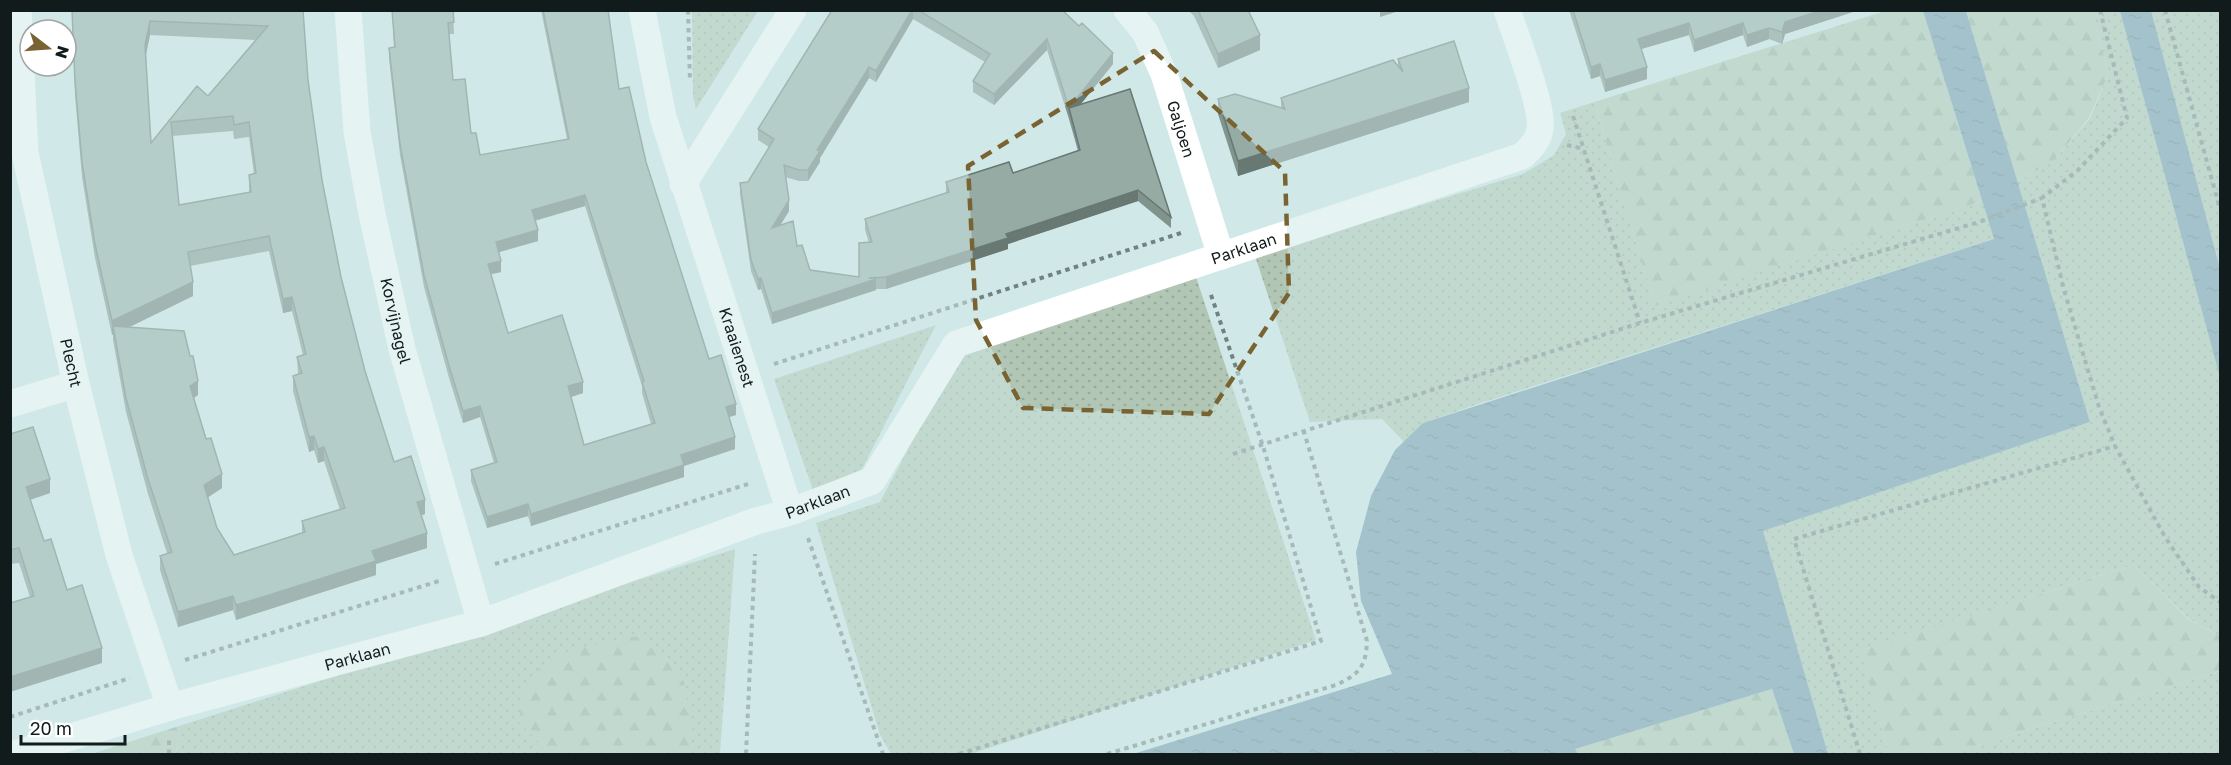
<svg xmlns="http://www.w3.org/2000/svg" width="2231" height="765" viewBox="0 0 2231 765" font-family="'Golos Text',sans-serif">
<defs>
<pattern id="grass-dots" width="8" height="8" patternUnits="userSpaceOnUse" patternTransform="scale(1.5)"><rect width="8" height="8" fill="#b1c6b4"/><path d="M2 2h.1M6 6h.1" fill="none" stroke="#97aa9a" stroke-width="1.8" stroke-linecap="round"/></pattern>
<pattern id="forest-firs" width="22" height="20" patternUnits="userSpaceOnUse" patternTransform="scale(1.5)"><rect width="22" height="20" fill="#b1c6b4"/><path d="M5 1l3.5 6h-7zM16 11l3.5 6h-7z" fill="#97aa9a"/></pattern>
<pattern id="water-ripples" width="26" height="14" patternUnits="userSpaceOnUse" patternTransform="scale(1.5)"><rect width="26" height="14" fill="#7093a8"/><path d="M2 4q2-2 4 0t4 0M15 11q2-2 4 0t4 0" fill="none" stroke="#5b7788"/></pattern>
</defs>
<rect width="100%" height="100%" fill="#d0e9e8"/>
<path fill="url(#grass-dots)" d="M692,11H758L696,109L693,96Z
M2091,11H2220V636L2189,619L2134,565L1861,650L1889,754H1828L1762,531L2090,422L2017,181L2053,162L2090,118L2109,73Z
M1594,102L1655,305L1982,201L1994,239L1478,404L1423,423L1404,442L1382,419L1310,422L1255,256L1523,174L1554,155L1566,134L1560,113Z
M1195,274L1316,640L971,754H891L880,735L816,523L880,502L957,357Z
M936,325L862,469L813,490L774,379Z
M735,549L720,754H176L179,726Z
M2220,671V754H1949L2184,682Z"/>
<path fill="url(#forest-firs)" d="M1885,11H1923L1982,201L1655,306L1594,102Z
M1966,11H2091L2109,73L2089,118L2053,162L2017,181Z
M2134,565L2188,619L2220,636V671L1949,754H1889L1860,650Z
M637,636L663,656L684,682L693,732L687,754H549L519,722L523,689L540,667L569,651Z
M1772,689L1794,754H1578L1574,749Z
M179,726L176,754H91Z"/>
<path fill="url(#water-ripples)" d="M1923,11H1966L2090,422L1763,531L1828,754H1794L1772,689L1575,749L1578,754H1133L1392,674L1361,601L1356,552L1371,496L1395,450L1423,423L1994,239Z
M2120,11H2151L2220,269V377Z"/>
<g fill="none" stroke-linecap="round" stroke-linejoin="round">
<path stroke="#718282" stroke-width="4" stroke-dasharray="4.5 4.5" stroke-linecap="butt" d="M688,10L690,82
M2100,10L2127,118L2077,171L2042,198L2064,290L2099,407L2115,446L2165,537L2199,587L2220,602
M2165,10L2220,209
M1573,116L1640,323
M1567,145L1584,149
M774,364L1181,233
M1233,454L1640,323L1979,222L2042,198
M808,538L883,754
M495,564L748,484
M185,660L439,581
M10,717L130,678
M169,754V740
M746,754L755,554
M959,754L1321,641L1263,446L1210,292
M1107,754L1336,685C1359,674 1366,667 1367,641L1304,432
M1860,754L1794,539L2115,446"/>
<g stroke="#fff" stroke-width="27">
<path id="s1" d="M18,10L25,153L76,384L119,555L170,707"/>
<path id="s2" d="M348,10L357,132L372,214L402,349L481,623"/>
<path id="s3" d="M642,10L663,117L790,512"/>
<path id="s4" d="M1127,10L1145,32L1164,74L1221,256"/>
<path d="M683,184L793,10"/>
<path d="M10,404L76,384"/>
<path id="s5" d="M15,754L170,707L481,623L756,521L790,512L872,481L956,344L1522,156C1531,148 1538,141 1540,129C1544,107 1515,35 1507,10"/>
</g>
</g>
<path fill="#80938c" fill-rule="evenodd" d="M72,10H303L308,80L322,180L341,277L365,371L394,462L425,514L421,515L427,548L376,564V575L266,610L236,620L233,610L178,627L160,570V556L167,553L148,494L126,412L113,340V335H112L95,258L82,177L75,95ZM150,35L256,40L208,96L197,86L151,143L145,56ZM233,131L234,139L249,137L254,174L249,175V192L179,205L172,136ZM269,251L283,313L292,311L303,355L297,357L298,374L293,376V391L309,452L314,450L318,463L324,461L340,510L302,521V533L234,555L217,528L208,497L222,488L194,398L198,395L129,327L193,296L190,266Z
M392,10H453L454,34H449L453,80L471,133L480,155L567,139L541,10H608L619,89L646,162L709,359L736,415L729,417L735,449L684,466V477L531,526L528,516L487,528L471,481V470L494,463L480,417L463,423L449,378L424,287L400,155L389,59V48L394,47ZM585,206L642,386V393L651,424L584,445L571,397L583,393L508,333L491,274L501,272L499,252L538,241L535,221Z
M832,10H1062L1113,64L1081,104L1171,217V228L1138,201L1008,244V249L886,289H876V290L772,324L761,289L758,290L751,271L740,194V183L748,182L769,147L758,140V129ZM913,19L985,62L973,81V92L994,105L1047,50L1069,119L1078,151L1013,173L946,182V193L865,219V230L869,243L859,277L810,270L797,246L780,225L789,211L785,177L799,181H808L820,162V158L869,78L876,82Z
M1188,10H1248L1260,50L1218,68L1194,16Z
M1569,10H1859L1785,34L1782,44L1769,39L1747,47L1743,35L1694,52L1689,35L1641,49L1647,79L1605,92L1600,76L1591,79Z
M1398,59L1469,102L1238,176L1218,114V99L1281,108V98L1398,67Z
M10,434L50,493L30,500L44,541L102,663L30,597L19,563L10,564Z"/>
<path fill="#687872" d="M912,10H913V19L876,82V71Z
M1380,10H1402L1380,17Z
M1822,10H1859L1785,34L1782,44V32L1785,22Z
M150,21V35L145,60V45Z
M1689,23V35L1638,50V39Z
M1743,23V35L1694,52V40Z
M1769,28V39L1747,47V35Z
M1260,35V50L1218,68V54Z
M1047,39V50L994,105V94Z
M1113,53V64L1071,116L1069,108V119V108Z
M1600,64V76L1591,79V67Z
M869,67V78L820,158V162L808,181V170L817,150Z
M1647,67V79L1605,92V80Z
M1469,88V102L1238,176V161Z
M1138,190V201L1008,244V249L886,289V277L1006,234Z
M585,195V206L532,221V210Z
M789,200V211L772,239V228Z
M538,230V241L496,253V242Z
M501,261V272L488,275V264Z
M761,278V289L758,290V279Z
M876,279V290L772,324V313Z
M193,282V296L115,334L113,326V335H112V321Z
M292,297V311L283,313V299Z
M198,381V395L190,400V386Z
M583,382V393L568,398V386Z
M736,404V415L726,418V407Z
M480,406V417L463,423V411Z
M314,436V450L309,452V437Z
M735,437V449L684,466V477L531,526V514L681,455Z
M324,447V461L318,463V449Z
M222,474V488L204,500V485Z
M50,479V493L26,501V487Z
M425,500V514L417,517V502Z
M528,504V516L487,528V517Z
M427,533V548L376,564V575L236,620V605L372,551Z
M233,596V610L178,627V612Z
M102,648V663L10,692V677Z"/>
<path fill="#95aba3" stroke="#687872" stroke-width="1.5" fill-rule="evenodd" d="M72,10H303L308,80L322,180L341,277L365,371L394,462L411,456L425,500L417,502L427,533L372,551L376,561L266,596L236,605L233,596L178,612L160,556L172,552L148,479L126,398L113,326L184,331L190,356H193L198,381L190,386L206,439L211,438L222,474L204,485L217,528L234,555L305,532L302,521L345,508L324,447L318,449L314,436L309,437L293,376L302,373L297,357L306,354L292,297L283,299L269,236L188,252L193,282L112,321L95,244L82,162L75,81ZM150,21L268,26L208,96L197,86L151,143L145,45ZM233,116L234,125L249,122L256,173L249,175L251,192L179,205L171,122Z
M392,10H453L454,22L448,23L453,80L465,79L471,133H476L480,155L569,139L543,10H608L619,89L629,87L646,162L709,359L721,355L736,404L726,407L735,437L681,455L684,465L531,514L528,504L487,517L471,470L497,462L480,406L463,411L449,366L424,275L400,144L389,48L395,47ZM585,195L644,381L642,382L655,423L584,445L568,386L583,382L562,315L508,333L488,264L501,261L496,242L538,230L532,210Z
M832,10H912L876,71L869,67L817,150L820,151L808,170H799L784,165L789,200L772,228L793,221L797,246L802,245L810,270L859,277V243L872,242L865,219L949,192L946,182L1009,162L1013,173L1080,150L1069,108L1130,89L1171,217L1138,190L1006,234L1008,238L886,277L869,278L876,279L772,313L761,278L758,279L751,260L740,183L748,182L774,139L758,129Z
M918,10H1062L1079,26L1082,23L1113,53L1069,108L1047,39L994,94L973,81L990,54Z
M1198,10H1248L1260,35L1218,54Z
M1573,10H1822L1785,22L1782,32L1769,28L1747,35L1743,23L1694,40L1689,23L1638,39L1647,67L1605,80L1600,64L1591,67Z
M1454,41L1469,88L1238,161L1218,99L1235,94L1285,109L1281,98L1393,60L1403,72L1398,59Z
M33,427L50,479L26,487L44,541L51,539L67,590L82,585L102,648L10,677V603L34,596L19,548L10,550V434Z"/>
<path d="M0 0H2231V765H0ZM1154,51L1285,172L1289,293L1209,414L1023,408L976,320L968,166Z" fill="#d0e9e8" fill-opacity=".55" fill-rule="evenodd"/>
<path fill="none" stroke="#7a6333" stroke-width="4.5" stroke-dasharray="12 8" stroke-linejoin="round" d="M1154,51L1285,172L1289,293L1209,414L1023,408L976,320L968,166Z"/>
<g text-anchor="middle" stroke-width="4.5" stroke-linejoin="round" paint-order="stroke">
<g font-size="16" fill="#121b1b" stroke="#fff">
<text dy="6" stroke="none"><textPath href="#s4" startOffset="132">Galjoen</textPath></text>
<text dy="6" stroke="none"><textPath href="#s5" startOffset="1364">Parklaan</textPath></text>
<text dy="6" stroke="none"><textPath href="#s2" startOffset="315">Korvijnagel</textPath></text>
<text dy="6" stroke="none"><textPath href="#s3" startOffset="351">Kraaienest</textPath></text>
<text dy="6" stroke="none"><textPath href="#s1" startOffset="358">Plecht</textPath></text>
<text dy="6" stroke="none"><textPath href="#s5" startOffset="842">Parklaan</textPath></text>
<text dy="6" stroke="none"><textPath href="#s5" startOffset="356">Parklaan</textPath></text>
</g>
</g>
<rect width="2231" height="765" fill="none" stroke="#121b1b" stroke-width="24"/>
<g transform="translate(48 48) rotate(107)"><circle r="28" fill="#ffffff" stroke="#a0a4a4" stroke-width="1.5"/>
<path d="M0-4.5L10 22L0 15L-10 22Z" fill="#7a6333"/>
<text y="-9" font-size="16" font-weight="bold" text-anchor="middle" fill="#121b1b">N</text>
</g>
<path d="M21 735v9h104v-9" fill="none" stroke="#121b1b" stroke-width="3"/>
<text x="30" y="735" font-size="18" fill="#121b1b" stroke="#ffffff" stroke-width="4.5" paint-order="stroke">20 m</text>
</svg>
